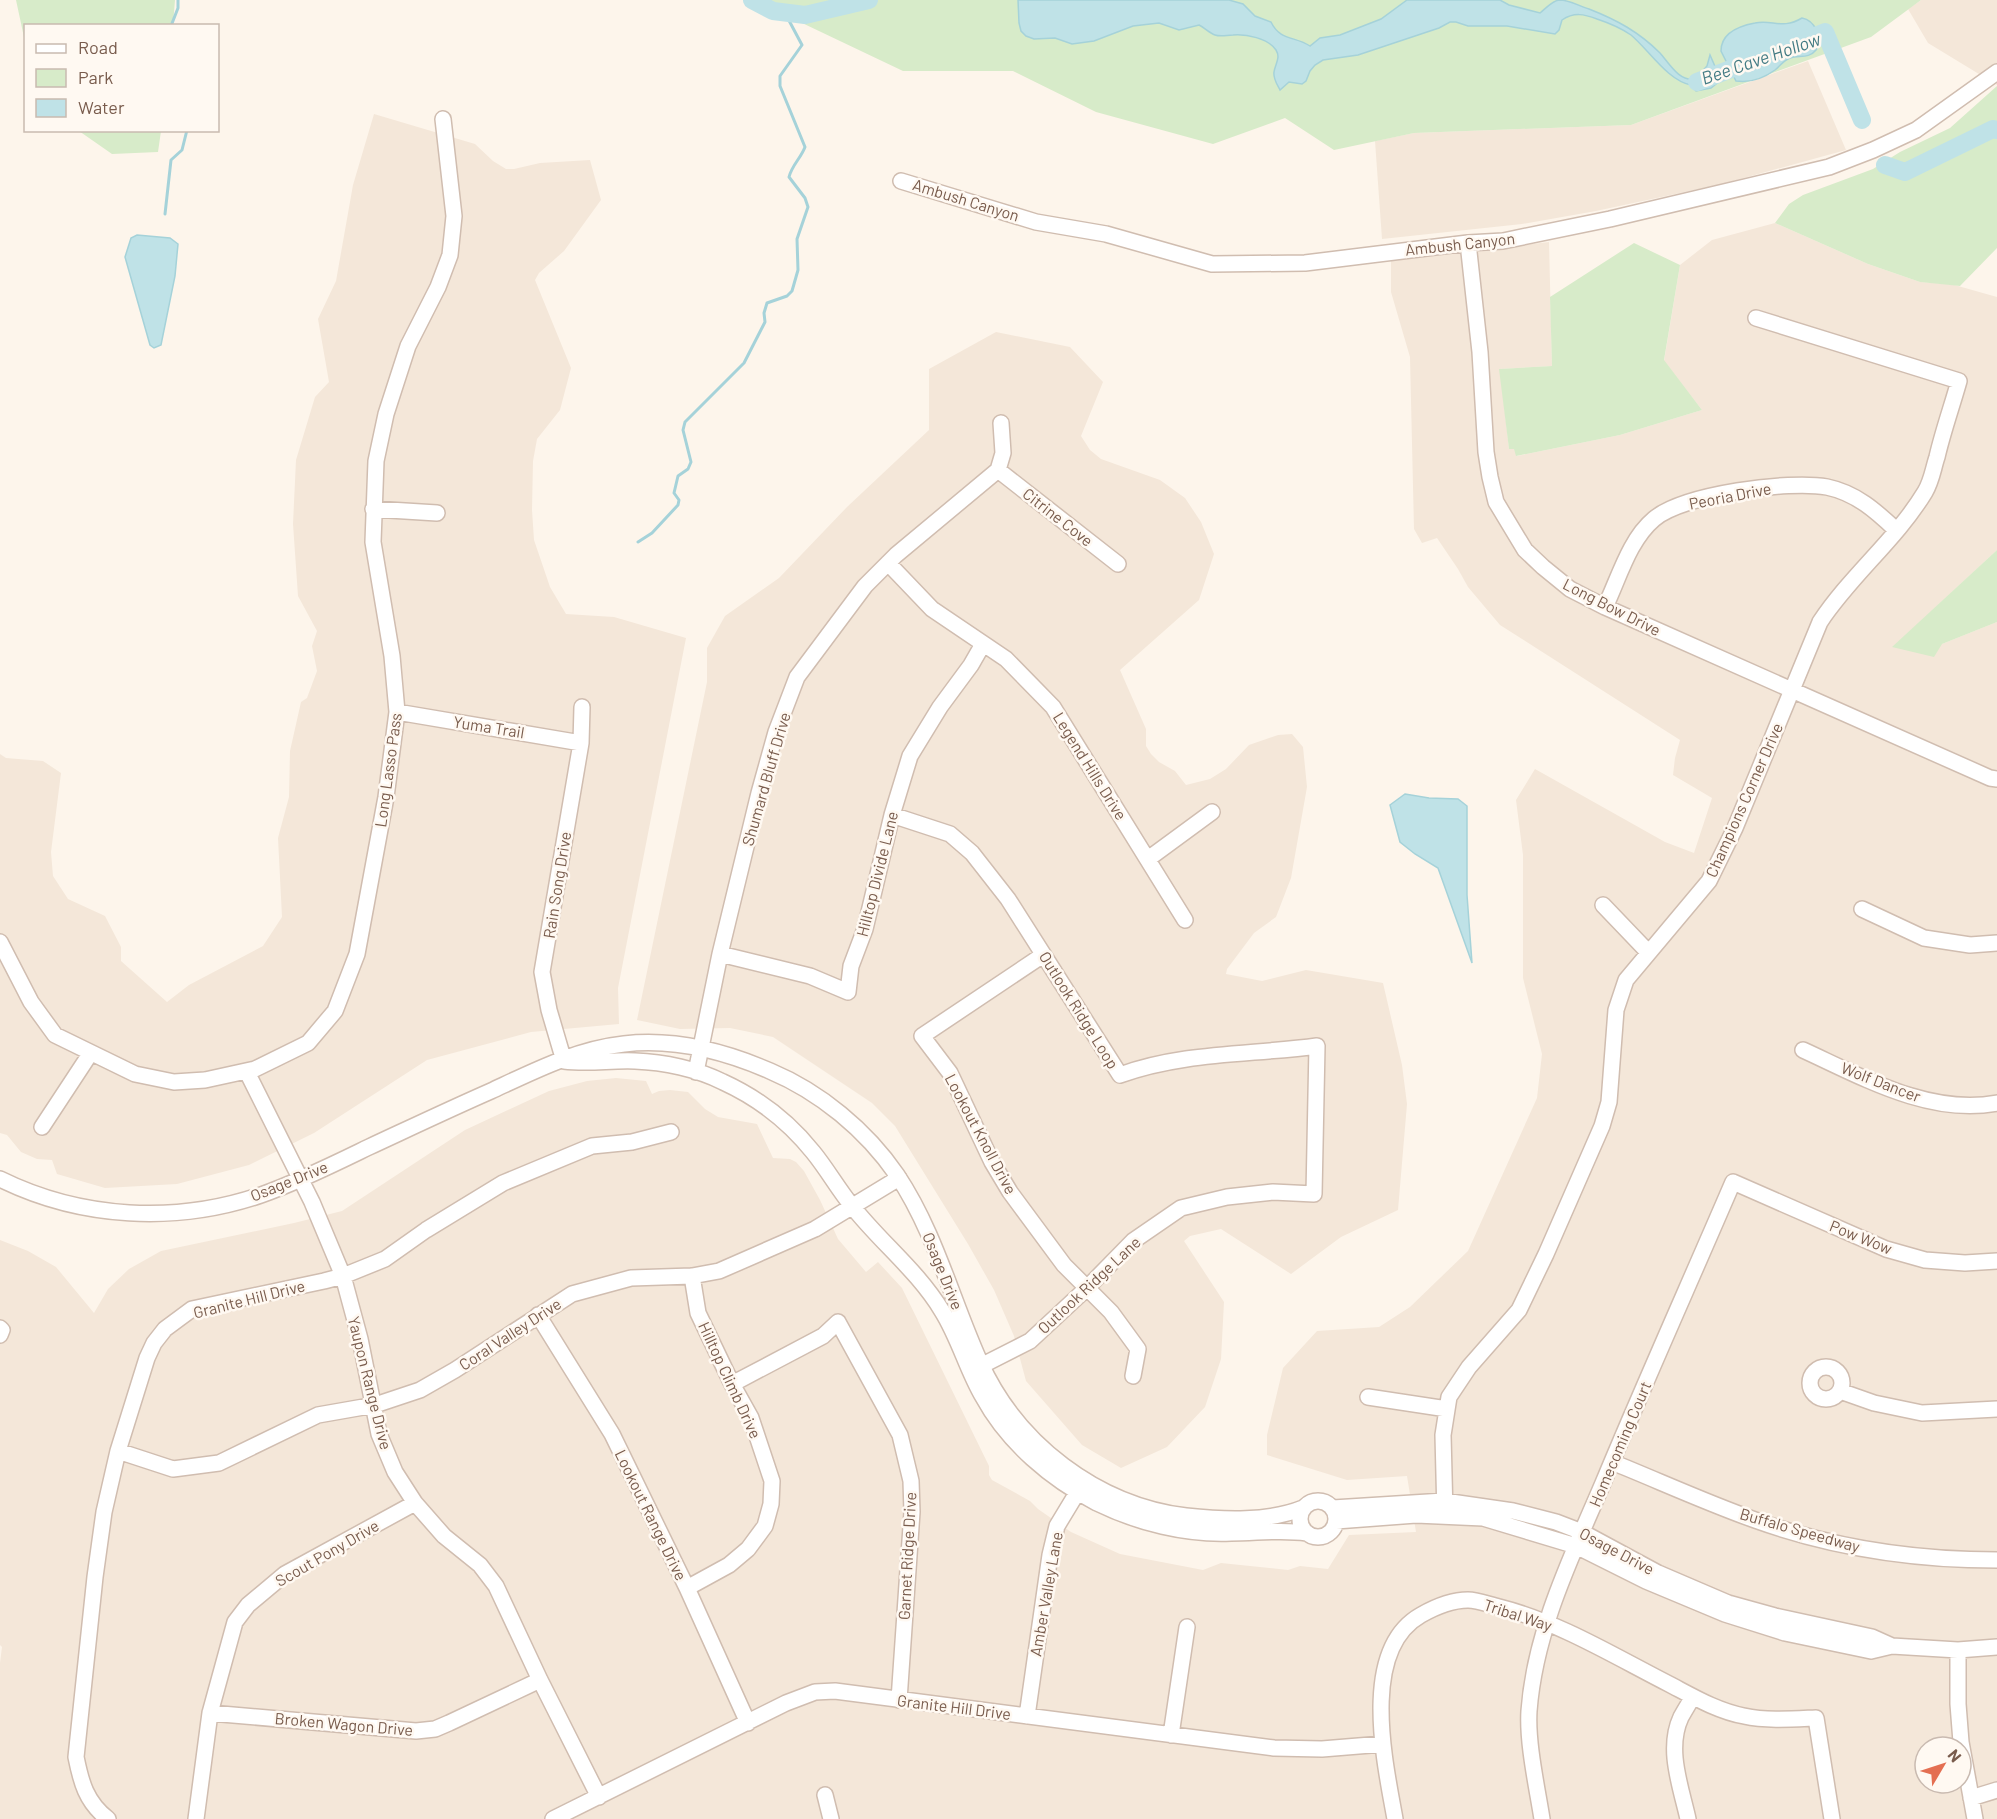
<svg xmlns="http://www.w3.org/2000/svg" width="1997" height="1819" viewBox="0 0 1997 1819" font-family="Barlow,sans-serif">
<rect width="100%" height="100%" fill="#fdf5eb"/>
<path fill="#f4e7d9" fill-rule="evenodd" d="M1921,0H1997V85L1928,43L1908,9Z
M1808,61L1846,150L1722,184L1596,211L1522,224L1382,239L1375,141L1414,133L1631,125Z
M374,114L475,144L493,161L506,169H514L540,163L590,160L601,200L564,251L539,273L535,280L571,368L560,410L537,439L533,461L532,510L534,540L550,587L566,614L614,617L686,638L618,988L619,1024L531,1032L427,1060L314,1133L249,1165L177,1184L105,1188L57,1174L52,1160L37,1159L21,1152L7,1135L0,1133V754L6,758L43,761L61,773L51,852L53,876L68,899L105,916L121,947V961L167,1002L189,985L263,946L282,917L278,838L289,797L290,751L301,702L307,698L317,671L312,646L317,631L298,596L293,524L296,460L315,397L329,382L318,319L336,281L353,185Z
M1775,223L1868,264L1920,282L1951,284L1997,297V550L1893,647L1942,644L1997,622V1819H0V1663L2,1647L0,1645V1240L28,1251L56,1267L94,1313L108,1289L129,1269L161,1251L294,1223L342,1211L465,1130L549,1091L587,1081L616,1078L646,1081L652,1094L659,1091L670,1090L688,1092L705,1109L718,1117L757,1124L773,1158L790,1159L796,1162L804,1171L820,1200L838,1239L866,1272L878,1262L902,1288L989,1466V1475L992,1480L1030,1501L1038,1509L1071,1532L1120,1554L1203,1570L1221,1563L1288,1570L1300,1566L1328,1569L1349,1535L1416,1532L1407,1476L1347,1480L1267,1455V1435L1283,1368L1317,1331L1379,1327L1410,1307L1468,1251L1537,1098L1542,1054L1523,978V855L1516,800L1535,769L1665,842L1694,853L1712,798L1673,775L1675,758L1680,740L1500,625L1468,587L1458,569L1437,538L1422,543L1414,529L1410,357L1391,292V261L1549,242L1552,366L1500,369L1509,449L1514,448L1517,456L1620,435L1702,410L1664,361L1680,265L1712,240ZM1925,1747H1961V1783H1925Z
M996,332L1070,347L1103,382L1081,436L1090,450L1101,459L1160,480L1185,498L1201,522L1214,554L1199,600L1120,670L1146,729V746L1151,754L1159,762L1175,771L1186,785L1210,779L1226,769L1249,745L1278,735L1292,734L1303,747L1307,787L1291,878L1276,917L1254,933L1227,969L1226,974L1262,981L1306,970L1383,983L1402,1065L1407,1104L1398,1210L1341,1237L1291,1274L1221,1229L1190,1236L1184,1241L1224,1302L1221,1359L1205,1407L1167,1447L1121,1468L1082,1445L1026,1381L1014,1336L994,1290L968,1244L895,1126L872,1103L773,1037L730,1028L680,1029L637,1020L707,682V648L725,616L779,578L847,507L929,430V369Z"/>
<path fill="#d7ebc9" d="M16,0H175L173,25L26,26L25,42Z
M761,0H1921L1871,37L1631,125L1414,133L1334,150L1285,118L1213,144L1096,112L1013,71H903L800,22Z
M1997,86V248L1960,286L1920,282L1868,264L1775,223L1789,204L1803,195L1873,169L1900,152L1950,128Z
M79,131H161L158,152L112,154Z
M1634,243L1680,265L1664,360L1702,410L1620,435L1516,456L1514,449H1509L1499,369L1552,366L1550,297Z
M1997,550V622L1942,644L1934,657L1892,647Z"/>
<path fill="#bfe2e7" stroke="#a5d2d9" stroke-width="1.5" d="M1018,0H1229L1243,4L1255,16L1271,22C1280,41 1295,36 1310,46L1320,38L1340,35L1381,19L1407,0H1500L1509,5L1540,13C1545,9 1552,1 1559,0C1570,0 1579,6 1589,9C1617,20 1639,32 1660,53C1669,63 1679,82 1695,79L1707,66L1710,55L1721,80L1711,88L1696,91L1691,85C1668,81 1649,50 1631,35C1621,28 1609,23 1597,19C1584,14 1574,12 1562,20L1559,30L1555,34L1507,26H1468L1456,22H1450L1439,28L1358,55L1323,60L1315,65L1310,71L1306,81L1302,84L1289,82L1280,90C1277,84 1273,79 1274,72C1275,64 1281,58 1276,50C1268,38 1246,34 1233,35C1227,35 1221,37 1215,35C1209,33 1205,28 1199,25L1179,30L1159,23L1133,26L1094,41L1072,44L1055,38L1034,39L1026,36L1021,31L1019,23Z
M1802,18C1814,20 1825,39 1816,50C1809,59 1799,55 1790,58C1784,60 1780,66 1775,70C1764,78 1750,83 1736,81L1721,51C1721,33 1739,26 1755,23C1772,19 1782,30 1802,18Z
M137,235L170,238L178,244L175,276L161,345L154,348L150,345L125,257L131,238Z
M1405,794L1429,798L1458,799L1467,806V895L1472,963L1438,868L1415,854L1400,842L1390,805Z"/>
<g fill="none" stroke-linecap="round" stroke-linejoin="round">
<path stroke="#a5d2d9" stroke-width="3" d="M171,26L178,8V0
M165,214L171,160L182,150L187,130
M638,542L652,533L678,505L679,500L674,493L678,476L688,469L691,462L683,430L685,422L744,363L765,322L764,313L767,303L787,296L792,291L798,270L797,239L808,207L805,198L789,177C792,165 801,158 805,147L780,86V76L802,45L785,13"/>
<path stroke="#bfe2e7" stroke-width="18" d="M752,0L773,11L805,15L869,0
M1795,44L1825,32L1862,120
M1697,82L1752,61
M1885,165L1905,172L1993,129L1997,130"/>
<defs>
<path id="minor" d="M901,181L1036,222L1106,234L1212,264L1305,263L1468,243L1503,241L1610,219L1829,167L1873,150L1916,130L1997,72
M1468,243L1480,352L1486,452L1490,477L1496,502L1525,550L1543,567L1570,589L1605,607L1990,778L1997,779
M998,470L1118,564
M373,509L437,513
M888,563L932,609L1006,659L1053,707L1185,920
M1605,607C1619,578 1629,540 1654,519C1684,494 1789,480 1827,487C1856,493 1876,511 1896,530
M397,712L581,743
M892,815L950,834L972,853L1008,899L1120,1075C1183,1052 1251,1055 1317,1046L1314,1194L1273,1192L1227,1197L1181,1208L1133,1241L1087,1288L1030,1341L971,1371
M1148,859L1212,812
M1603,905L1648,952
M1862,909L1924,938L1970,945L1997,943
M0,942L31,1002L55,1035L135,1074L174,1082L205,1080L255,1069L308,1043L335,1011L357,954L386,797L397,712L392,656L373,542L376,461L386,414L408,346L438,287L450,255L454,216L443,119
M720,954L810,976L848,992L851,966L865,929L892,815L910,756L940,707L971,665L983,644
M1043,955L922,1036L950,1073L992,1162L1010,1192L1064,1265L1111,1312L1138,1349L1133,1376
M1803,1050C1862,1077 1930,1116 1997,1103
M564,1061C588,1064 611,1060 635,1061C664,1062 697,1069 723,1082C758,1098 789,1122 813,1152C827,1169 838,1189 852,1206C881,1243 917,1270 942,1311C959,1338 967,1370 983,1397C1008,1443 1051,1479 1097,1503C1138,1523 1186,1535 1231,1533C1257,1533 1281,1529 1307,1533
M564,1061L549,1010L542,972L581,743L582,707
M247,1072L312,1202L343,1276L360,1339L379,1434L395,1472L415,1503L444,1536L480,1565L496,1586L540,1680L599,1797
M696,1072L720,954L759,793L776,732L797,677L865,586L896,555L998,470L1003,453L1001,423
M42,1127L90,1054
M0,1179C81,1219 176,1224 261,1195C298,1182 334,1164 369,1147C410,1128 450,1109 491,1091C534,1071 577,1049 624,1044C675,1038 724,1051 770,1071C820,1092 866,1130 897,1175C935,1232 952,1300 980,1362C1017,1444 1097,1505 1186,1516C1224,1520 1268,1522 1303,1508
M538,1315L612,1434L687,1588L748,1723
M0,1328L2,1330L0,1335
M1810 1383a16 16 0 1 1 32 0a16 16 0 1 1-32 0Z
M732,1384L823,1336L838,1322L900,1435L911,1481L912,1512L899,1700
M1840,1391L1874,1403L1922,1413L1997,1409
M1368,1397L1447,1409
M118,1451L173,1469L219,1463L318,1415L375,1405L420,1390L455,1370L572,1294L631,1278L692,1276L719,1271L815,1229L899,1178
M1612,1462C1659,1481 1707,1503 1755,1520C1833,1548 1915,1560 1997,1560
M1300 1519a18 18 0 1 1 36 0a18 18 0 1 1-36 0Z
M1333,1508L1444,1501L1513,1511L1556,1522L1582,1532L1658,1573L1728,1603L1775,1616L1872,1637L1892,1646
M1445,1515L1443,1435L1449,1397L1469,1367L1519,1310L1546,1254L1602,1126L1609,1102L1616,1010L1626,980L1709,881L1735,828L1820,622C1851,575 1896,540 1925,492C1932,480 1933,469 1937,457C1943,431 1952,406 1959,381L1756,318
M1336,1521L1416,1515L1483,1518L1576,1546L1646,1581L1725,1614L1785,1633L1871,1651L1892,1646L1958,1650L1997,1647
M687,1588L729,1565L748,1549L765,1526L771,1504L772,1481L751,1418L732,1384L698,1313L692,1276
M1958,1650V1704L1961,1742L1975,1819
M210,1713L416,1731L435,1729L449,1723L540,1680
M1027,1716L1050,1555L1057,1526L1083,1483
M1171,1735L1187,1627
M825,1795L831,1819
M1971,1798L1997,1790
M108,1819C86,1802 81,1782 76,1757L95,1577L104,1512L118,1451L147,1358L154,1343L165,1329L192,1309L324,1281L343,1276L385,1259L426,1230L503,1183L592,1146L632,1142L671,1132
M196,1819L210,1713L235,1622L248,1605L285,1574L415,1503
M553,1819L786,1703L815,1692L835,1691L1274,1748L1322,1749L1383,1744
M1395,1819C1385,1763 1359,1650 1421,1615C1435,1607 1452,1600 1468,1600C1478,1600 1490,1605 1499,1607C1559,1622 1614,1656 1669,1684C1692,1696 1717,1711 1744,1716C1767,1721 1793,1719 1816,1718L1832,1819
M1542,1819C1537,1787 1527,1743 1529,1711C1535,1630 1572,1556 1603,1483C1645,1382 1690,1282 1733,1182L1886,1249L1925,1260L1965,1263L1997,1261
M1688,1819C1681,1787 1666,1749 1681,1717C1685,1710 1689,1703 1693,1697"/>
</defs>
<use href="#minor" stroke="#d0bdb0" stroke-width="18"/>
<use href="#minor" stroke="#fff" stroke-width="15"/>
</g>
<g text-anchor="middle" stroke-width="5" stroke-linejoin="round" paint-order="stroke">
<g font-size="16" fill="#795c4d" stroke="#fff9f2">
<text transform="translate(966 200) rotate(17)" y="6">Ambush Canyon</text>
<text transform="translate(1460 244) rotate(-6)" y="6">Ambush Canyon</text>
<text transform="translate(1730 496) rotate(-11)" y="6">Peoria Drive</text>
<text transform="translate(1058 517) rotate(38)" y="6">Citrine Cove</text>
<text transform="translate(1612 607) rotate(27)" y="6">Long Bow Drive</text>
<text transform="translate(489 727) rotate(9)" y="6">Yuma Trail</text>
<text transform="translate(1090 766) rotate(58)" y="6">Legend Hills Drive</text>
<text transform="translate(388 770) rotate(-82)" y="6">Long Lasso Pass</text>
<text transform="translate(766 779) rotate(-74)" y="6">Shumard Bluff Drive</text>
<text transform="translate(1744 800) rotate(-66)" y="6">Champions Corner Drive</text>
<text transform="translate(877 874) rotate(-76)" y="6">Hilltop Divide Lane</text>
<text transform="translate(557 885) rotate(-81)" y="6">Rain Song Drive</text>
<text transform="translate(1079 1010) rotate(58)" y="6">Outlook Ridge Loop</text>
<text transform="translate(1881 1082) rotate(21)" y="6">Wolf Dancer</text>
<text transform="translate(981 1134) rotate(62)" y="6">Lookout Knoll Drive</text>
<text transform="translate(289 1181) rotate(-22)" y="6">Osage Drive</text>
<text transform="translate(1861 1237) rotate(22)" y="6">Pow Wow</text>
<text transform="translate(943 1271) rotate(68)" y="6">Osage Drive</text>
<text transform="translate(1089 1285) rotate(-43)" y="6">Outlook Ridge Lane</text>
<text transform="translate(249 1299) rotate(-14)" y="6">Granite Hill Drive</text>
<text transform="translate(510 1334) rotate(-33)" y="6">Coral Valley Drive</text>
<text transform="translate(730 1380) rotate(65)" y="6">Hilltop Climb Drive</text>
<text transform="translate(370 1383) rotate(76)" y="6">Yaupon Range Drive</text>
<text transform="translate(1620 1444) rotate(-67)" y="6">Homecoming Court</text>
<text transform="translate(651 1515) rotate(64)" y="6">Lookout Range Drive</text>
<text transform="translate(1800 1530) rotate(16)" y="6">Buffalo Speedway</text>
<text transform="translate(1617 1551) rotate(28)" y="6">Osage Drive</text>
<text transform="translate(327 1553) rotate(-30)" y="6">Scout Pony Drive</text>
<text transform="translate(907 1556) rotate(-87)" y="6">Garnet Ridge Drive</text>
<text transform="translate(1046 1594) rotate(-80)" y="6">Amber Valley Lane</text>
<text transform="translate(1518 1615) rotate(18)" y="6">Tribal Way</text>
<text transform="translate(954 1707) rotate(7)" y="6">Granite Hill Drive</text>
<text transform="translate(344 1724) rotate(5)" y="6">Broken Wagon Drive</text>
</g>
<g font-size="18" font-style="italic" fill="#437b84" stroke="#fff9f2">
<text transform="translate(1761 59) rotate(-19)" y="6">Bee Cave Hollow</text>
</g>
</g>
<rect x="24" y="24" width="195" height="108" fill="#fff9f2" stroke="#c9bab0" stroke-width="1.5"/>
<rect x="36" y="44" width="30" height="9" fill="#ffffff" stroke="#c9bab0" stroke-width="1.5"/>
<text x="78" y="54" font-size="18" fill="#795c4d">Road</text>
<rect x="36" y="69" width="30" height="18" fill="#d7ebc9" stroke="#c9bab0" stroke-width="1.5"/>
<text x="78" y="84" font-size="18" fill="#795c4d">Park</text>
<rect x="36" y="99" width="30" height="18" fill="#bfe2e7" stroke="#c9bab0" stroke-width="1.5"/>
<text x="78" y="114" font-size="18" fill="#795c4d">Water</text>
<g transform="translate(1943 1765) rotate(51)"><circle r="28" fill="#fff9f2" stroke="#c9bab0" stroke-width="1.5"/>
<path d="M0-4.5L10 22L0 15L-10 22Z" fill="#e46f52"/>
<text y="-9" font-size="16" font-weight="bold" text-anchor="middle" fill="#795c4d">N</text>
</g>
</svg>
